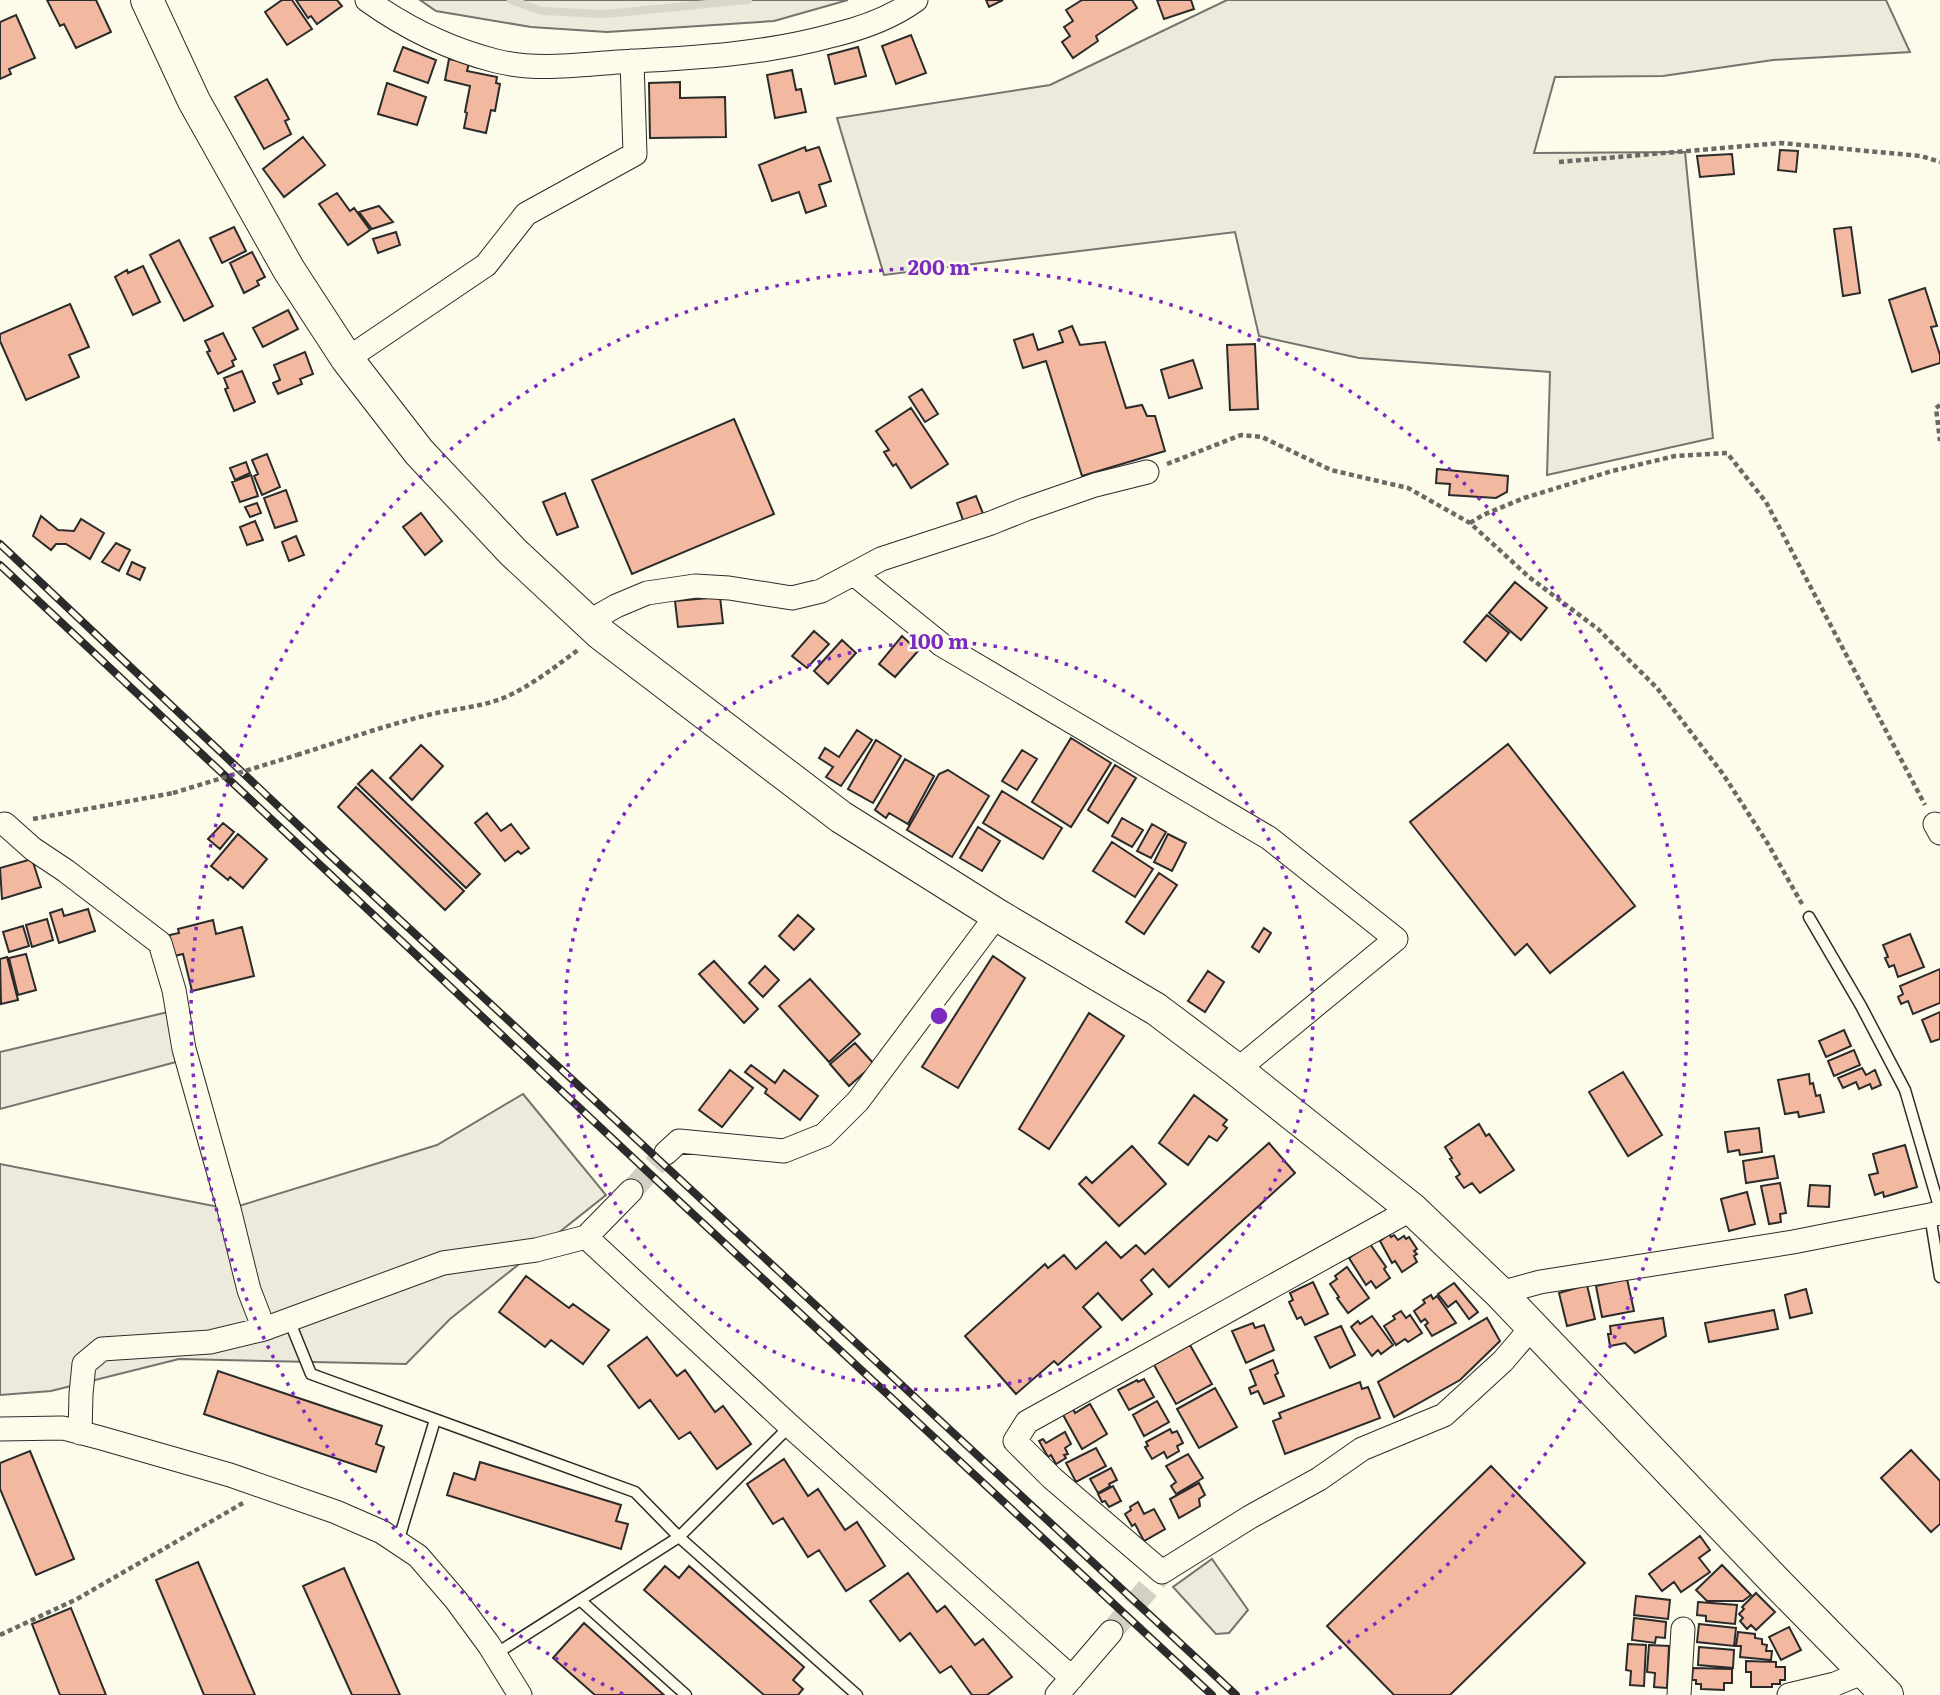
<svg xmlns="http://www.w3.org/2000/svg" width="1940" height="1695" viewBox="0 0 1940 1695" font-family="Literata,serif">
<rect width="100%" height="100%" fill="#fdfbea"/>
<path fill="#ecebdb" stroke="#74746e" stroke-width="2" d="M420,0H848L774,21L607,32L531,27L436,11Z
M1227,0H1886L1910,52L1773,60L1663,76L1555,77L1534,153L1685,152L1713,438L1547,475L1550,372L1359,358L1259,336L1235,232L884,275L837,118L1050,85Z
M523,1094L606,1195L450,1319L406,1364L179,1359L51,1391L0,1395V1164L229,1209L437,1145Z
M1212,1559L1248,1610L1229,1633L1216,1634L1173,1587Z"/>
<path fill="#eceadb" stroke="#74746e" stroke-width="2" d="M168,1012L176,1062L0,1109V1052Z"/>
<g fill="none" stroke-linecap="round" stroke-linejoin="round">
<path stroke="#d8d7c9" stroke-width="8" d="M511,0L542,11L605,14L748,0"/>
</g>
<path fill="#f2b8a0" stroke="#2b2b2b" stroke-width="2" d="M47,0H96L111,32L76,48L64,24L60,26Z
M282,0H292L312,29L287,45L265,12Z
M296,0H337L342,6L317,24L311,16L308,18Z
M986,0H1003L989,7Z
M1082,0H1132L1137,8L1096,36L1098,41L1073,58L1062,42L1070,36L1064,27L1073,21L1066,10Z
M1157,0H1191L1194,9L1164,19Z
M16,15L35,58L9,69L11,74L0,79V22Z
M911,35L926,73L896,84L882,46Z
M403,47L436,60L428,83L394,71Z
M858,47L866,76L835,84L828,55Z
M449,59L469,63L467,71L497,77L496,83L500,84L495,111L491,110L486,133L464,128L467,113L465,112L470,86L445,80Z
M792,70L796,90L801,89L806,112L775,118L767,75Z
M267,79L289,119L285,121L291,134L264,149L235,97Z
M680,82V98L725,97L726,137L650,138L649,83Z
M387,83L426,97L417,125L378,114Z
M303,137L325,165L284,197L263,169Z
M805,147L806,151L819,147L831,181L819,185L826,206L806,213L799,192L772,201L759,165Z
M1780,150L1798,151L1796,172L1778,170Z
M1732,154L1734,174L1700,177L1697,156Z
M337,193L350,211L354,208L370,230L348,245L319,204Z
M379,206L393,222L372,229L359,212Z
M234,227L246,251L222,263L210,238Z
M1851,227L1860,293L1843,296L1834,229Z
M396,232L400,245L378,253L373,239Z
M179,240L213,306L184,321L150,255Z
M252,252L265,277L257,281L259,285L244,293L230,263Z
M143,266L160,302L133,315L115,277L127,270L128,273Z
M1925,288L1937,326L1931,327L1940,355V363L1912,372L1889,300Z
M70,304L89,347L69,355L79,377L26,400L0,341V334Z
M288,310L298,329L263,347L253,328Z
M1072,326L1080,345L1105,342L1126,408L1142,405L1147,416H1155L1165,451L1082,476L1046,361L1023,368L1014,340L1033,334L1038,350L1063,342L1059,331Z
M223,333L236,359L232,361L234,366L218,374L207,352L210,351L205,341Z
M1255,344L1258,409L1230,410L1227,345Z
M305,352L313,374L300,379L302,384L278,394L273,383L280,380L274,365Z
M1193,360L1202,388L1169,398L1161,370Z
M242,371L255,402L234,411L225,389L228,388L224,378Z
M922,389L938,414L925,422L909,397Z
M911,408L948,464L911,488L896,464L893,466L884,452L889,450L876,431Z
M734,419L774,514L632,574L592,480Z
M267,454L280,487L262,495L254,476L258,474L252,460Z
M246,462L250,473L235,480L230,468Z
M1437,469L1508,476L1507,492L1496,498L1449,495L1450,484L1436,483Z
M251,475L258,496L240,502L232,482Z
M286,490L297,521L275,528L264,498Z
M565,493L578,527L557,535L543,502Z
M976,496L984,516L964,523L957,503Z
M257,503L261,513L250,517L245,507Z
M421,513L442,541L425,555L403,527Z
M41,516L58,530L74,531L81,519L104,533L90,559L66,544H56L51,550L33,536Z
M255,521L263,540L247,545L240,527Z
M296,536L304,555L289,561L282,542Z
M116,543L130,550L119,571L102,562Z
M132,562L145,568L140,580L127,574Z
M1515,582L1547,608L1521,640L1489,613Z
M720,597L723,623L678,627L675,601Z
M1487,615L1509,633L1486,661L1464,642Z
M814,631L829,644L807,668L792,656Z
M902,636L918,651L895,677L879,664Z
M842,640L856,653L828,684L814,671Z
M857,730L872,740L841,786L826,777L833,767L819,758L825,748L839,757Z
M1071,738L1111,763L1071,827L1032,802Z
M876,740L901,756L873,803L848,789Z
M1508,744L1635,906L1550,973L1527,944L1515,955L1410,822Z
M421,745L443,766L412,800L390,778Z
M1022,750L1037,759L1017,790L1002,781Z
M905,759L934,776L908,824L889,813L886,818L875,810Z
M1115,765L1136,778L1108,823L1088,810Z
M372,770L480,874L466,888L358,784Z
M948,770L989,796L952,857L907,830L939,774Z
M356,787L464,891L445,910L338,807Z
M1002,791L1062,828L1043,859L983,823Z
M487,813L501,831L511,824L529,848L521,854L518,851L505,861L475,823Z
M1122,818L1143,830L1132,847L1112,836Z
M223,823L234,832L220,849L208,839Z
M1152,824L1166,832L1151,858L1137,851Z
M978,827L1000,841L982,871L960,858Z
M238,834L267,859L243,888L230,877L228,880L211,866Z
M1168,834L1186,843L1172,871L1154,862Z
M1112,842L1153,869L1135,897L1093,871Z
M32,859L41,887L2,899L0,868Z
M1159,873L1177,885L1144,934L1126,922Z
M62,909L64,916L88,909L95,931L59,943L50,913Z
M798,915L814,929L794,950L779,936Z
M47,919L53,940L32,947L26,925Z
M213,920L216,934L242,927L254,976L192,991L183,954L170,957L165,936L179,933L178,929Z
M23,926L29,946L9,952L3,932Z
M1264,928L1271,933L1259,952L1252,947Z
M1910,934L1924,967L1898,977L1894,965L1889,967L1885,958L1888,957L1883,945Z
M26,954L36,990L18,995L9,958Z
M993,956L1025,978L958,1088L922,1067Z
M7,957L18,1000L1,1004L0,959Z
M714,961L758,1009L744,1023L699,974Z
M765,966L779,980L763,997L749,983Z
M1940,969V1003L1913,1014L1908,1001L1901,1004L1898,997L1903,994L1900,986Z
M1208,971L1224,982L1205,1012L1188,1001Z
M810,979L860,1034L829,1062L779,1006Z
M1940,1012V1039L1931,1042L1922,1020Z
M1089,1013L1124,1036L1049,1149L1019,1129Z
M1844,1030L1851,1046L1826,1057L1819,1041Z
M855,1043L874,1064L849,1086L830,1064Z
M1854,1050L1860,1065L1834,1076L1828,1061Z
M751,1065L775,1083L784,1070L818,1096L800,1120L765,1093L767,1089L745,1072Z
M1862,1068L1866,1075L1875,1070L1881,1085L1872,1089L1870,1084L1859,1089L1856,1082L1843,1088L1838,1078Z
M730,1070L753,1088L722,1127L699,1110Z
M1623,1072L1662,1135L1628,1156L1589,1092Z
M1809,1074L1810,1084L1813,1083L1816,1096L1820,1095L1824,1112L1799,1117L1798,1112L1785,1114L1778,1080Z
M1194,1095L1227,1120L1223,1125L1227,1128L1217,1141L1209,1136L1188,1165L1159,1143Z
M1479,1124L1486,1136L1489,1134L1514,1170L1480,1193L1472,1183L1464,1188L1456,1177L1460,1174L1450,1159L1452,1158L1445,1147Z
M1759,1128L1762,1152L1740,1155L1739,1150L1728,1152L1725,1132Z
M1269,1143L1295,1173L1169,1287L1153,1269L1141,1280L1152,1294L1122,1320L1098,1293L1083,1307L1101,1327L1058,1365L1054,1361L1016,1394L965,1336L1045,1264L1048,1268L1064,1255L1076,1269L1106,1242L1121,1258L1136,1245L1145,1254Z
M1905,1145L1917,1187L1884,1197L1883,1192L1875,1195L1869,1175L1878,1173L1873,1154Z
M1132,1146L1166,1184L1119,1226L1079,1184L1086,1177L1092,1183Z
M1774,1156L1778,1178L1746,1183L1743,1161Z
M1780,1183L1786,1213L1780,1214L1781,1222L1769,1224L1761,1186Z
M1810,1185L1830,1186L1829,1207L1808,1206Z
M1747,1192L1755,1224L1729,1231L1721,1199Z
M1389,1234L1391,1237L1394,1235L1398,1240L1404,1236L1406,1239L1409,1237L1417,1249L1414,1251L1417,1254L1414,1256L1417,1262L1402,1272L1395,1261L1392,1263L1380,1241Z
M1370,1244L1386,1267L1384,1269L1390,1278L1376,1288L1371,1281L1366,1285L1349,1258Z
M1347,1267L1369,1298L1348,1313L1337,1298L1339,1297L1330,1284L1337,1279L1335,1276Z
M526,1276L569,1308L573,1304L609,1330L583,1364L551,1340L545,1347L499,1312Z
M1627,1279L1634,1311L1602,1317L1596,1286Z
M1313,1282L1328,1314L1305,1325L1301,1317L1297,1319L1289,1302L1293,1300L1290,1293Z
M1454,1283L1478,1312L1469,1319L1456,1301L1448,1307L1438,1294Z
M1587,1285L1595,1319L1567,1326L1559,1293Z
M1806,1289L1812,1313L1790,1318L1785,1295Z
M1431,1295L1433,1299L1437,1296L1456,1323L1432,1336L1425,1325L1428,1323L1425,1319L1421,1322L1414,1311L1425,1303L1423,1300Z
M1774,1310L1778,1329L1709,1342L1705,1323Z
M1401,1311L1406,1318L1410,1315L1422,1333L1408,1342L1405,1339L1396,1345L1384,1326L1395,1319L1393,1316Z
M1372,1316L1393,1345L1381,1354L1378,1350L1372,1356L1351,1327L1358,1321L1360,1324Z
M1487,1318L1500,1341L1460,1380L1394,1417L1378,1382Z
M1663,1318L1666,1336L1635,1353L1625,1343L1610,1346L1608,1334H1611L1610,1326Z
M1253,1323L1255,1328L1264,1325L1274,1350L1246,1363L1232,1331Z
M1341,1326L1355,1355L1330,1368L1315,1337Z
M647,1337L677,1376L685,1370L715,1412L723,1406L751,1444L717,1469L690,1432L679,1439L650,1400L639,1408L608,1366Z
M1190,1345L1212,1384L1176,1404L1154,1365Z
M1273,1360L1278,1373L1275,1375L1284,1396L1264,1404L1258,1391L1251,1394L1249,1388L1256,1385L1250,1370Z
M218,1371L382,1426L376,1444L384,1447L376,1472L204,1414Z
M1144,1379L1154,1397L1129,1410L1118,1390L1137,1380L1138,1382Z
M1360,1382L1362,1389L1368,1387L1380,1418L1285,1454L1273,1421L1281,1418L1279,1413Z
M1215,1388L1237,1427L1199,1448L1177,1409Z
M1157,1401L1169,1422L1144,1436L1133,1415Z
M1090,1404L1107,1434L1082,1449L1062,1413L1072,1407L1075,1413Z
M1170,1429L1172,1433L1177,1431L1183,1443L1177,1446L1179,1451L1167,1458L1164,1452L1152,1459L1145,1447L1148,1446L1146,1442Z
M1065,1432L1071,1444L1065,1448L1068,1454L1064,1455L1066,1458L1056,1464L1051,1455L1048,1457L1039,1441L1043,1439L1046,1443Z
M1096,1448L1106,1466L1076,1482L1066,1463Z
M1911,1450L1940,1481V1524L1931,1532L1881,1478Z
M30,1451L74,1559L36,1575L0,1489V1463Z
M1188,1454L1203,1478L1176,1494L1171,1486L1176,1482L1166,1466Z
M784,1459L808,1496L818,1489L845,1530L857,1522L885,1566L846,1591L819,1550L808,1557L783,1518L773,1524L747,1484Z
M480,1462L621,1505L616,1521L628,1524L621,1549L447,1495L454,1473L475,1480Z
M1491,1466L1585,1563L1450,1695H1394L1327,1626Z
M1111,1468L1117,1480L1109,1484L1110,1486L1098,1493L1090,1479Z
M1199,1483L1205,1495L1199,1499L1200,1506L1179,1518L1170,1499Z
M1113,1486L1121,1501L1109,1507L1105,1501L1102,1502L1098,1494Z
M1138,1502L1144,1514L1154,1509L1165,1529L1144,1541L1135,1524L1132,1526L1125,1514L1131,1510L1130,1507Z
M1700,1536L1710,1550L1699,1558L1710,1572L1681,1592L1674,1582L1662,1591L1649,1574Z
M198,1562L255,1695H204L156,1580Z
M1722,1565L1751,1595L1743,1601H1707L1696,1590Z
M665,1566L679,1578L689,1566L804,1667L793,1680L803,1689L798,1695H764L644,1590Z
M344,1568L400,1695H352L303,1586Z
M908,1573L937,1612L945,1606L975,1645L983,1639L1012,1677L987,1695H972L951,1666L940,1673L910,1633L900,1641L870,1601Z
M1756,1593L1775,1612L1756,1630L1751,1625L1747,1629L1740,1621L1743,1618L1739,1614L1744,1609L1742,1607Z
M1636,1596L1670,1600L1668,1619L1634,1615Z
M1698,1602L1737,1605L1735,1624L1706,1621V1616L1697,1615Z
M71,1608L106,1695H60L32,1624Z
M1634,1618L1666,1622L1665,1638L1656,1637L1655,1643L1632,1640Z
M584,1623L664,1695H595L553,1658Z
M1699,1624L1736,1628L1734,1646L1697,1642Z
M1789,1627L1801,1650L1781,1660L1769,1637Z
M1738,1632L1755,1634V1638L1762,1639V1644L1767,1645L1766,1651H1772L1771,1660L1740,1657L1741,1646H1736Z
M1628,1644L1646,1645L1644,1686L1630,1685L1631,1671L1626,1670Z
M1649,1645L1669,1646L1667,1688L1654,1687L1655,1673L1647,1672Z
M1699,1647L1734,1650L1733,1668L1698,1665Z
M1746,1661L1776,1662V1667H1785V1680H1780V1684H1772V1687H1751V1672H1746Z
M1693,1668L1732,1669V1683H1724V1690L1701,1689V1684H1696V1680H1692Z"/>
<g fill="none" stroke-linecap="round" stroke-linejoin="round">
<path stroke="#d3d1c4" stroke-width="23" stroke-dasharray="23 11" stroke-linecap="butt" d="M631,1191L666,1153
M1111,1632L1162,1572"/>
<defs>
<path id="lane" d="M1809,917L1861,1006L1905,1090L1940,1210
M1930,1215L1940,1277
M289,1320L311,1374L635,1492L679,1537L857,1695
M398,1542L435,1420
M580,1600L686,1695
M494,1655L679,1537L790,1426"/>
<path id="street" d="M367,0C406,28 449,49 496,61C536,71 577,65 618,62C691,58 762,55 834,35C863,28 891,18 916,0
M347,359L486,265L526,214L635,154L632,61
M854,574L942,645L1269,838L1396,939L1237,1070
M588,622L616,606L647,593L695,586L729,588L792,598L821,591L881,559L991,523L1026,509L1095,485L1147,472
M5,824L33,849L66,871L160,943L174,990L184,1049L229,1209L249,1290L264,1329
M1935,824L1940,833
M666,1153L679,1141L784,1151L824,1135L858,1101L997,915
M1412,1209L1027,1422L1015,1441L1052,1478L1162,1572L1250,1517L1319,1479L1362,1449L1444,1415L1503,1361L1532,1327
M586,1237L631,1191
M1500,1293L1540,1282L1793,1242L1940,1213
M0,1429L63,1428L101,1438L230,1475L336,1512L382,1532L418,1556L456,1600L489,1645L520,1695
M80,1433L81,1394L84,1364L102,1349L210,1342L264,1329L443,1263L536,1250L586,1237L790,1426L1072,1678
M1057,1695L1111,1632
M1679,1695L1683,1629
M1789,1695L1835,1684L1864,1672"/>
<path id="secondary" d="M147,0L194,101L289,270L347,359L419,452L513,552L601,634L841,817L997,915L1156,1009L1237,1070L1412,1209L1500,1293L1776,1582L1887,1695"/>
</defs>
<use href="#lane" stroke="#2b2b2b" stroke-width="13"/>
<use href="#street" stroke="#2b2b2b" stroke-width="25"/>
<use href="#secondary" stroke="#2b2b2b" stroke-width="34"/>
<path stroke="#6a6964" stroke-width="4.5" stroke-dasharray="5 3.5" stroke-linecap="butt" d="M1559,162L1781,143L1921,156L1940,162
M1940,405L1936,408L1940,441
M1167,464L1241,435L1262,437L1331,470L1408,488L1470,523L1529,577L1598,629L1657,688L1723,774L1768,844L1802,904
M1470,523L1483,515L1524,498L1612,471L1675,456L1727,453L1766,502L1925,805
M297,755C341,741 386,725 432,714C458,708 485,707 510,695C535,683 556,666 578,650
M33,819L173,793
M0,1635L77,1599L243,1503"/>
<use href="#lane" stroke="#fdfbea" stroke-width="10"/>
<use href="#street" stroke="#fdfbea" stroke-width="23"/>
<use href="#secondary" stroke="#fdfbea" stroke-width="32"/>
<defs>
<path id="rail" d="M0,544L330,855L1236,1695
M0,565L680,1202L1212,1695"/>
</defs>
<use href="#rail" stroke="#2b2b2b" stroke-width="8"/>
<use href="#rail" stroke="#fdfbea" stroke-width="5" stroke-dasharray="16" stroke-linecap="butt"/>
<path stroke="#6a6964" stroke-width="4.5" stroke-dasharray="5 3.5" stroke-linecap="butt" d="M173,793L297,755"/>
</g>
<g fill="none" stroke="#7b2cbf" stroke-width="3.5" stroke-dasharray="3.5 7">
<circle cx="939" cy="1016" r="374"/>
<path d="M623 1694A748 748 0 1 1 1255 1694"/>
</g>
<circle cx="939" cy="1016" r="10" fill="#7b2cbf" stroke="#fdfbea" stroke-width="3.5"/>
<g font-size="21" text-anchor="middle" font-weight="bold" fill="#7b2cbf" stroke="#fdfbea" stroke-width="5" stroke-linejoin="round" paint-order="stroke">
<text x="939" y="275">200 m</text>
<text x="939" y="649">100 m</text>
</g>
</svg>
